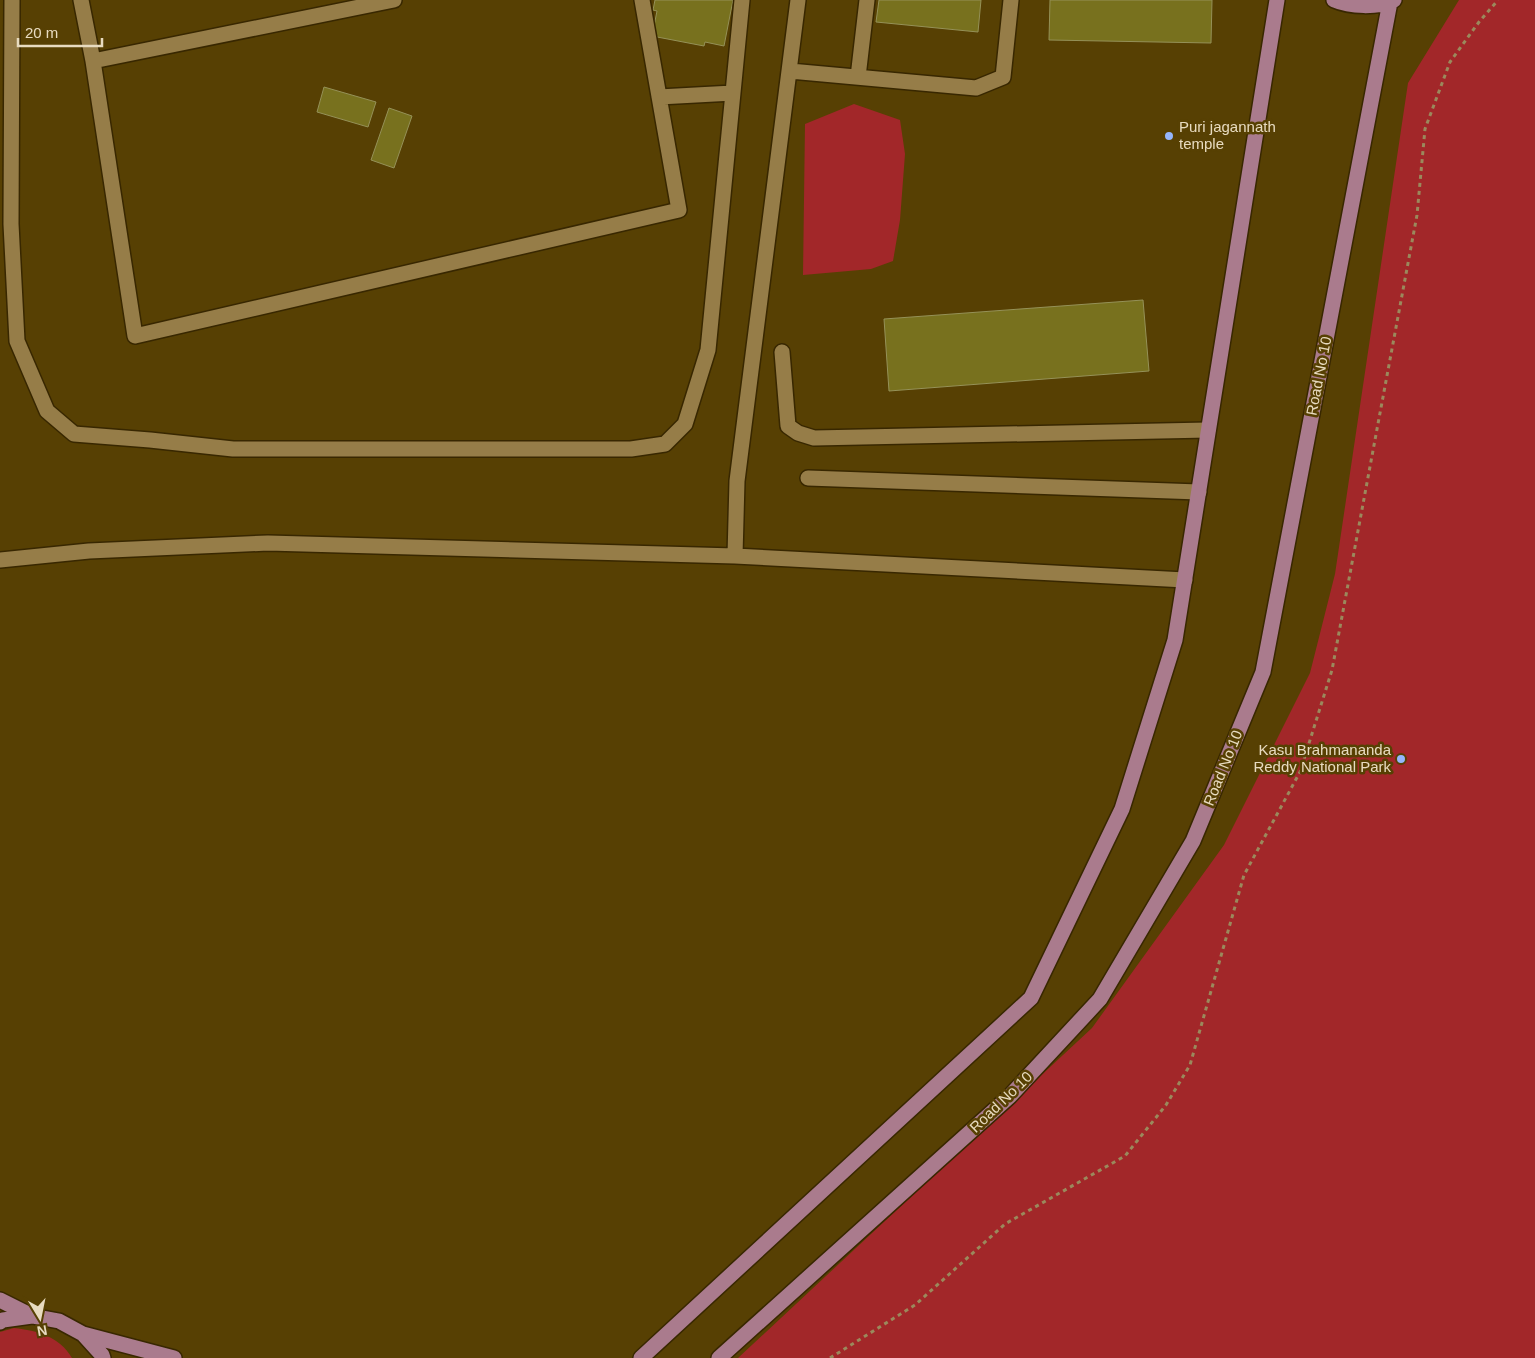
<svg xmlns="http://www.w3.org/2000/svg" width="1535" height="1358" viewBox="0 0 1535 1358" font-family="Helvetica,sans-serif">
<rect width="100%" height="100%" fill="#574003"/>
<path fill="#a22729" d="M1459,0H1535V1358H738L1092,1028L1224,845L1310,673L1335,574L1408,83Z
M854,104L900,120L905,154L900,220L893,261L871,269L803,275L805,124Z
M14,1328C38,1331 59,1336 72,1358H0V1332Z"/>
<path fill="#78711e" stroke="#959158" d="M655,0H733L724,46L705,42L704,46L652,36L657,11L653,10Z
M879,0H981L978,32L876,22Z
M1050,0H1212L1211,43L1049,40Z
M324,87L376,102L368,127L317,112Z
M389,108L412,116L394,168L371,160Z
M1143,300L1149,371L889,391L884,319Z"/>
<g fill="none" stroke-linecap="round" stroke-linejoin="round">
<defs>
<path id="minor" d="M12,0L11,224L17,341L47,411L74,434L150,440L233,449H631L665,444L685,424L708,350L742,0
M81,0L93,61L394,0
M93,61L135,336L679,210L642,0
M790,71L976,88L1003,77L1011,0
M858,77L867,0
M659,97L733,93
M782,352L788,426L798,433L814,438L1208,430
M808,478L1199,492
M735,556L737,481L798,0
M0,560L89,551L268,543L735,556L1185,580"/>
<path id="major" d="M1334,0C1350,7 1378,8 1394,0
M0,1300L32,1316
M0,1322L3,1320L32,1316L59,1321L83,1334L102,1355L103,1358
M83,1334L174,1358
M641,1358L1031,998L1122,809L1175,640L1277,0
M719,1358L1010,1096L1100,999L1193,841L1263,672L1390,2"/>
</defs>
<use href="#minor" stroke="#382700" stroke-width="18"/>
<use href="#major" stroke="#382700" stroke-width="18"/>
<path stroke="#9b895c" stroke-width="3" stroke-dasharray="4 4" stroke-linecap="butt" d="M830,1358L915,1305L1005,1224L1125,1156L1166,1105L1190,1065L1244,875L1300,772L1332,670L1417,215L1425,129L1450,62L1479,22L1498,0"/>
<use href="#minor" stroke="#967d48" stroke-width="15"/>
<use href="#major" stroke="#aa7b8d" stroke-width="15"/>
</g>
<g fill="#95b6fd" stroke="#574003" stroke-width="2">
<circle cx="1169" cy="136" r="5"/>
<circle cx="1401" cy="759" r="5"/>
</g>
<g text-anchor="middle" stroke-width="5" stroke-linejoin="round" paint-order="stroke">
<g font-size="15" fill="#e8dbc0" stroke="#574003" text-anchor="start">
<text x="1179" y="132">Puri jagannath<tspan x="1179" dy="17">temple</tspan></text>
<text x="1391" y="755" text-anchor="end">Kasu Brahmananda<tspan x="1391" dy="17">Reddy National Park</tspan></text>
</g>
<g font-size="15" fill="#e8dbc0" stroke="#574003">
<text transform="translate(1319 376) rotate(-79)" y="5">Road No 10</text>
<text transform="translate(1223 768) rotate(-68)" y="5">Road No 10</text>
<text transform="translate(1001 1102) rotate(-44)" y="5">Road No 10</text>
</g>
</g>
<g transform="translate(40 1318) rotate(170)" stroke="#574003" stroke-width="4" paint-order="stroke">
<path d="M0-4L9 19L0 12L-9 19Z" fill="#e8dbc0"/>
<text y="-8" font-size="14" font-weight="bold" text-anchor="middle" fill="#e8dbc0">N</text>
</g>
<path d="M18 38v8h84v-8" fill="none" stroke="#e8dbc0" stroke-width="2.5"/>
<text x="25" y="38" font-size="15" fill="#e8dbc0" stroke="#574003" stroke-width="4" paint-order="stroke">20 m</text>
</svg>
